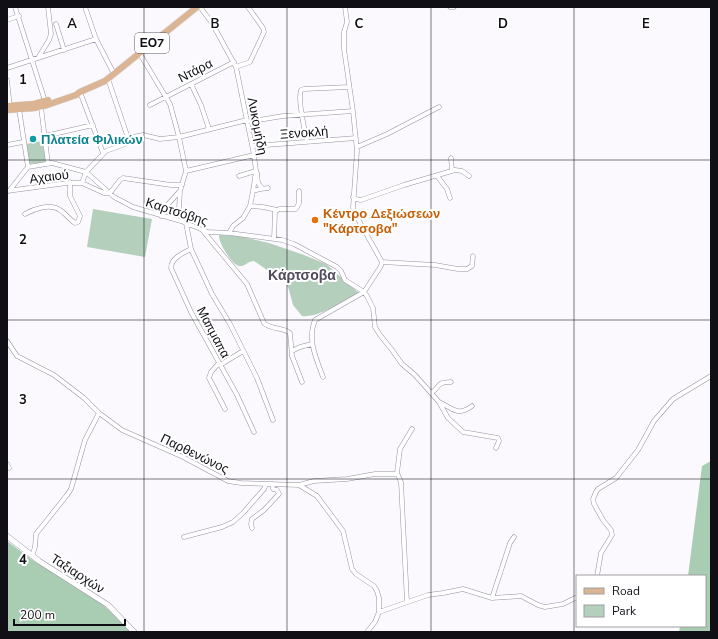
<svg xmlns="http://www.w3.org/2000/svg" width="718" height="639" viewBox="0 0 718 639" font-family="'Nunito Sans',sans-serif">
<rect width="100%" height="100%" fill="#fbf9fd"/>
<path fill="#b5cfbd" d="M42,141L46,162L29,164L26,144Z
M93,209L152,219L145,257L87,247Z
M219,235L239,236L269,243L304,255L326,264L359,293L355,296C341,303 317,318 302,316L293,305L289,290L285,281L278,274L267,270L254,261C248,261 245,267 239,266C232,265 218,242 219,235Z"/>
<path fill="#a9cdb3" d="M711,461V632H679L680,626H705V576H688L702,466Z
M7,541L31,559L103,605L133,632H7Z"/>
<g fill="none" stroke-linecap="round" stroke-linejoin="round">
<defs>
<path id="minor" d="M15,7L45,101
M85,7L96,39L114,74
M200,7L212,23L236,67L254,155L256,171L253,191L250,206L243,218L233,226L229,233
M450,7H454
M7,20L19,16
M56,24L64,50
M140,54L170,104L179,137L186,171L180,191L169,203L161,216
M38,58L49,40L51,34L48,7
M236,67L250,62L264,32L263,28L248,7
M7,68L96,39
M108,79L128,138
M7,80L10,108
M191,84L201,105L209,129
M80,92L103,153
M150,105L234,62
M41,107L48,164
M19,109L28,167
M247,122L283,116L353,111
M45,136L93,125
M128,138L143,135L160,139L179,137L247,120
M307,142C305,131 297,99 301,90L304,89L349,87
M7,145L23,142
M253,146L356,138
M357,147L387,134L439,107
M451,158L452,171
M28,167L52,163L86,172L114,197L133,207L181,221L208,232L229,233L282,240L294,244L337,267L341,271L345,280L364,292L367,296L373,308L375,327L380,335L392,350L402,364L415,375L439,402L448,418L463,432L498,438L499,441L496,448
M186,171L254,155
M257,173L258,183L262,188
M239,176L256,171
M437,176L447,189L450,198
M82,183L104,193H110L120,180L123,178L171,185H182
M7,191L67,183H82L86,172L106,151L125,144L128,138
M9,191L28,167
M253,191L260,189L268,188
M353,197L356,199L361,200L404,185L455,170L462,171L469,176
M250,206L263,207L277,210
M25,214C34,209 50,203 60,210C65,213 69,219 75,223L78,222L80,216L70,196V182
M170,218L179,208L180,191
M186,223L191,249L212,294L230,324L257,378L273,420
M203,231L247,284L264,323C271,330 283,327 290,333L292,356L302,382
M274,239L275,212L279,209H296L299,203V191
M191,249C183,253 171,258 171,268L191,312L237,395L254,432
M382,262L435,265L458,269H467L472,266L473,256
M7,341L17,356L54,375L84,398L99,413L122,430L183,457L228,481L241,483L299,485L317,496L343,531L352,569L356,574L374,586L377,591L379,598V612L375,622L367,632
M292,351L300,347L312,344
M219,363L211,372L209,378L225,409
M220,365L243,351
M323,377C316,358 307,339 315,320L364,292L381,266L382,262L354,212L353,207L357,151L353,111L344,49V32L347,22L345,7
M431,393C441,387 435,382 451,382
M439,402C453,408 457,417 472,406
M7,464L9,468
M299,485L314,481L347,479L375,474H397
M252,528L251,524L252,519L264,510L279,494L277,490L273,489L272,484
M184,537L222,527L233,522L243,513L264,489L266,484
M32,556L35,547L36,534L67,495L71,489L85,440L99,413
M597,576L601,553L612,535L611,530L603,520L594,504L593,499L596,492L598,489L616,478L638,450L654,421L673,399L711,376
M492,598L510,543L514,537
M407,602L401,482L397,473L400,449L412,429
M379,612L428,595L443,593L463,589L492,598L521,596L538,605L545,607L563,604L577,597"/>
<path id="tertiary" d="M7,536L39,561L108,605L134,632"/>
<path id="primary" d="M7,106L34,104L48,100
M7,110L34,108L47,105L76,95L80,92L105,81L197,7"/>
</defs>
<use href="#minor" stroke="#9690a2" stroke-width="5"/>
<use href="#tertiary" stroke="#9690a2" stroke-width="6"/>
<use href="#primary" stroke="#d4d4d5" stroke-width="7"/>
<use href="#minor" stroke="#fff" stroke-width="4"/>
<use href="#tertiary" stroke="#fff" stroke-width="5"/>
<use href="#primary" stroke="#dbb593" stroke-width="6"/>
</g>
<path fill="none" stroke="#110f16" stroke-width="1" stroke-opacity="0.55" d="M144,7V632M287,7V632M431,7V632M574,7V632M7,160H711M7,320H711M7,479H711"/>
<circle fill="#0f9aa8" stroke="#fff" stroke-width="1.5" cx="33" cy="139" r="4"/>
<circle fill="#e8710a" stroke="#fff" stroke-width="1.5" cx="315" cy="220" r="4"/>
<g text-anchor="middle" stroke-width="4" stroke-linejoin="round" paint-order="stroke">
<rect fill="#fff" stroke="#58575c" stroke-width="1" x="135" y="33" width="34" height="20" rx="3"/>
<g font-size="12" font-weight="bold" fill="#110f16">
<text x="152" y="47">ΕΟ7</text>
</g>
<g font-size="13" fill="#110f16" stroke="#fff">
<text transform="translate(195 70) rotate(-27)" y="5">Ντάρα</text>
<text transform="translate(258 126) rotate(79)" y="5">Λυκομήδη</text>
<text transform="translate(304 132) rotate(-4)" y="5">Ξενοκλή</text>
<text transform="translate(49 176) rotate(-7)" y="5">Αχαιού</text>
<text transform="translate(177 211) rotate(18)" y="5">Καρτσόβης</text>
<text transform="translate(214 332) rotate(62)" y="5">Μαπμαπα</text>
<text transform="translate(195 453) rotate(26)" y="5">Παρθενώνος</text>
<text transform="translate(78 573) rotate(33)" y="5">Ταξιαρχών</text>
</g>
<g font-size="13" font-weight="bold" fill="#0d838f" stroke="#fff" text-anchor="start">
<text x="41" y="144">Πλατεία Φιλικών</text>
</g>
<g font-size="13" font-weight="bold" fill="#c56008" stroke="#fff" text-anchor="start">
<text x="323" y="218">Κέντρο Δεξιώσεων<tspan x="323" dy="15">"Κάρτσοβα"</tspan></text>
</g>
<g font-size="14" font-weight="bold" fill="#514b5b" stroke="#fff">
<text x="302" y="280">Κάρτσοβα</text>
</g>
</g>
<g font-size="13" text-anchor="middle" font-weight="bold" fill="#110f16" stroke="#fff" stroke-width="4" stroke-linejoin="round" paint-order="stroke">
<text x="72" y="28">A</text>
<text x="215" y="28">B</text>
<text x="359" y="28">C</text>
<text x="503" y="28">D</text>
<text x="646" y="28">E</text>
<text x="23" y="84">1</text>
<text x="23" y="244">2</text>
<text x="23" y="404">3</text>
<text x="23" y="564">4</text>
</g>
<rect width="718" height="639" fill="none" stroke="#110f16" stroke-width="16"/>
<rect x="576" y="575" width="130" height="52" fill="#ffffff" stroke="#a09fa2"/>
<rect x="584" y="588" width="20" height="6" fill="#dbb593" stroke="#a09fa2"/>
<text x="612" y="595" font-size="12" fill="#110f16">Road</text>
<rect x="584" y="605" width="20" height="12" fill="#b5cfbd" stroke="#a09fa2"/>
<text x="612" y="615" font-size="12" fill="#110f16">Park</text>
<path d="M14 619v6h111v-6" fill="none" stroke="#110f16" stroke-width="2"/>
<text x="20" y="619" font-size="12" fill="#110f16" stroke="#ffffff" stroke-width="3" paint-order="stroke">200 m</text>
</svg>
